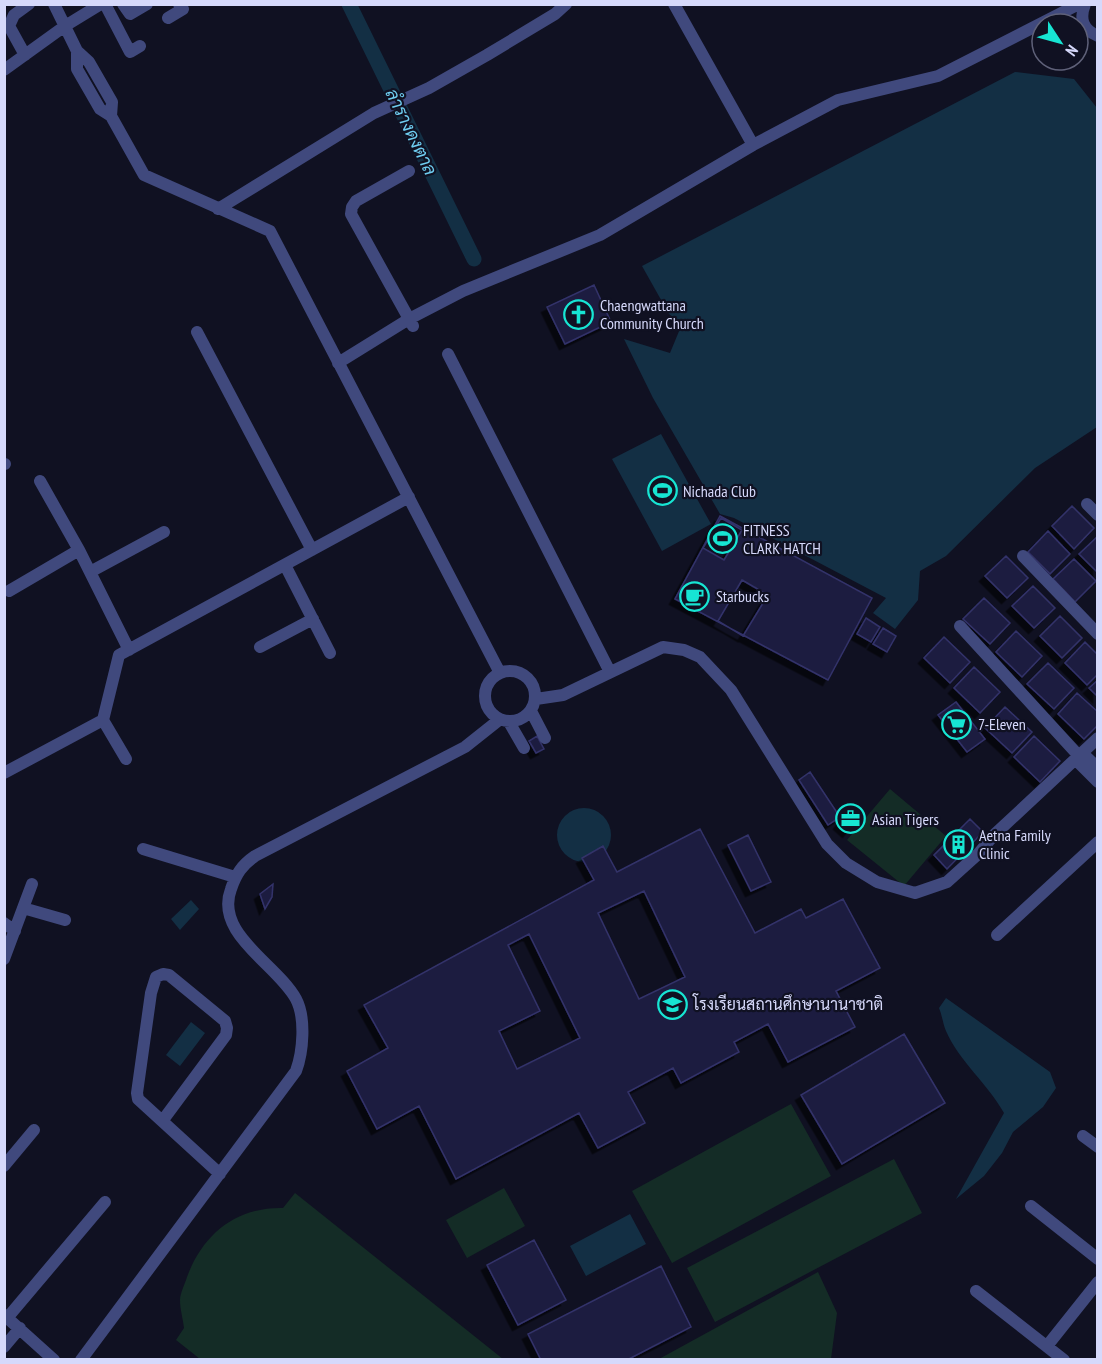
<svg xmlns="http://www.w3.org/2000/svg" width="1102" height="1364" viewBox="0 0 1102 1364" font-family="'PT Sans Narrow',Sarabun,sans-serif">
<defs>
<filter id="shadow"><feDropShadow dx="-5.5" dy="5.5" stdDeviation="0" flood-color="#0009"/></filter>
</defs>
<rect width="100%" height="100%" fill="#101122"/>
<path fill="#142c26" d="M890,789L946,836L904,886L847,840Z
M791,1104L831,1176L672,1263L632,1191Z
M894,1159L922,1213L715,1322L687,1268Z
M504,1188L525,1226L467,1258L446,1220Z
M295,1193L503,1359H200L176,1340L184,1328C183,1319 180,1309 180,1300C180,1293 185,1284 187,1277C203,1234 236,1207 283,1208Z
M818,1272L837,1313L831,1359H659Z"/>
<path fill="#132f44" d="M1015,72L1074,79L1097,108V427L1035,468L946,556L920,571L918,600L895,629L873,613L886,598L734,518L720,514L653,398L624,339L670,353L682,324L669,314L642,266Z
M661,434L711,524L662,551L612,459Z
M557 835a27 27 0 1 1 54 0a27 27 0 1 1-54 0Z
M191,900L199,909L180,930L171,919Z
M946,998L1050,1072L1056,1088L1043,1107L1013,1132L1002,1153L984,1176L956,1199L1004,1113C988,1084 959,1061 946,1031C943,1024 942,1015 939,1008Z
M191,1022L205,1033L180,1066L166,1055Z
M630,1214L646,1244L586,1276L570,1246Z"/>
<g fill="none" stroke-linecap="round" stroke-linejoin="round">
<path stroke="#132f44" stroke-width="15" d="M349,4L474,259"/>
</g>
<path fill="#1f1e41" stroke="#33336b" stroke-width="1.5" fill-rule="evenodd" filter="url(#shadow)" d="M594,285L611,322L565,344L547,307Z
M1072,506L1094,528L1074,549L1052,526Z
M720,516L872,598L828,680L675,599Z
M721,518L742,530L724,560L703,548Z
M1048,531L1070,554L1050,574L1028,552Z
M1098,536V573L1079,554Z
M1006,556L1028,578L1007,598L985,576Z
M1074,559L1096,581L1075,602L1053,579Z
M742,580L768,595L743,636L718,621Z
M1033,586L1055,608L1034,628L1012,606Z
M984,598L1010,623L990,644L963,619Z
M1060,616L1082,638L1062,658L1040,636Z
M866,618L880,627L871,642L857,634Z
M883,628L896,636L887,652L873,644Z
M1016,631L1042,656L1022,677L996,652Z
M944,637L970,662L950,683L924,658Z
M1085,642L1098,655V674L1087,685L1065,663Z
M1048,663L1074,688L1054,709L1027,684Z
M974,667L1000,692L980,713L954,688Z
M1098,680V697L1089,688Z
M1077,693L1098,712V725L1084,739L1058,714Z
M956,702L985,739L967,752L938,715Z
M1005,707L1032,732L1012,753L985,728Z
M537,736L544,749L536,753L529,741Z
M1034,736L1060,761L1040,782L1014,757Z
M810,772L840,817L828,825L799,780Z
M853,805L863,813L848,832L839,824Z
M970,819L983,832L947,869L934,855Z
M700,829L755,933L801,909L806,918L843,899L880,968L836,991L855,1027L788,1062L768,1024L734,1042L739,1052L681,1083L673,1068L628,1092L645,1123L598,1148L579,1113L456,1179L419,1106L377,1129L347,1071L388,1048L364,1005L594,880L582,858L603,846L617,872ZM644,891L685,977L639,999L598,913ZM529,934L580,1038L517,1069L499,1031L540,1011L508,945Z
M748,835L771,882L751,891L728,845Z
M273,884L272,897L265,909L260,894Z
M904,1034L945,1103L842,1164L801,1095Z
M534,1240L566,1300L518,1325L487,1265Z
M661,1266L691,1327L627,1360H541L528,1334Z"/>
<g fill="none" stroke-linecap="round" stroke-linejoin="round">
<path stroke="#40497d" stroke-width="12" d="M54,4L77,51L89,62L112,102L111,116
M105,4L130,52L140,46
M123,4L130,14L147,4
M674,4L753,145
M1085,4C1079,19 1083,30 1098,36
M168,18L183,9L179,4
M77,51V69L100,109L111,116L144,175L270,231L500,673
M25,55L9,26L14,15L29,4
M4,70L65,26L101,4
M409,171L356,201L352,207L351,214L413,326
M218,209L374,113L429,88L487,55L555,14L566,4
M197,332L312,550
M448,354L610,672
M338,363L409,319L463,291L600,235L753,145L838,100L938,76L1079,4
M4,464H5
M40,481L79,550L129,650
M1087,504L1098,515
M1023,556L1098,634
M285,565L330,653
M90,572L164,532
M9,591L79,550
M960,626L1079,756
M260,647L313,619
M485 696a25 25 0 1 1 50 0a25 25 0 1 1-50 0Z
M536,699L563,695L663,647L684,650L700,657L731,690L827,844L846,863L877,882L915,893L947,882L978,854L994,835L1098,738
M531,711L545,738
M103,720L126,759
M509,722L524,748
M1082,753L1098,768
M1075,759L1098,782
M4,773L103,720L119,655L409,497
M143,849L235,877
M23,908L65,920
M4,923L15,931
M997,935L1098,842
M4,959L32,884
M163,1120L226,1035L227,1028L225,1021L169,975L163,974L156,977L151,993L137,1093L138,1099L220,1174
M1083,1136L1098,1147
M4,1166L34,1130
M1031,1206L1098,1259
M976,1291L1064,1360
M4,1315L54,1360
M8,1317L105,1202
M1047,1346L1098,1282
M4,1347L20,1328
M81,1360L296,1071C303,1052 306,1018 296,999C277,964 214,934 231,889C236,874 242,865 255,856L465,747L499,720"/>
</g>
<defs>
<symbol id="church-ring" viewBox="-11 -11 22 22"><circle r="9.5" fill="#101122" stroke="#17e5d3" stroke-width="1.5"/><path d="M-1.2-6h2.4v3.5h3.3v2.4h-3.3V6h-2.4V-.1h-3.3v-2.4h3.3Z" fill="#17e5d3"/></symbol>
<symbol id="stadium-ring" viewBox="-11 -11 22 22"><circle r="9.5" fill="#101122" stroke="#17e5d3" stroke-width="1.5"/><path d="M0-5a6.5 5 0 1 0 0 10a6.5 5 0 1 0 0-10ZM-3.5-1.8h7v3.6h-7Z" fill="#17e5d3"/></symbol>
<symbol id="cafe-ring" viewBox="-11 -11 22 22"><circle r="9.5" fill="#101122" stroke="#17e5d3" stroke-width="1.5"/><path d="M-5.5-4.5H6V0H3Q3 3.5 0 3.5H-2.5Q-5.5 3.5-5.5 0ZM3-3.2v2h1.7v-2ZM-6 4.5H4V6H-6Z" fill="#17e5d3"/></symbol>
<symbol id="supermarket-ring" viewBox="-11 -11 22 22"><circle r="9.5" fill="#101122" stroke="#17e5d3" stroke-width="1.5"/><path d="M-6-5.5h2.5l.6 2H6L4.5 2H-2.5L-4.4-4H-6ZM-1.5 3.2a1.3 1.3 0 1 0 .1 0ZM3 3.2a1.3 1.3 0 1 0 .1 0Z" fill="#17e5d3"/></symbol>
<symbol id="office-ring" viewBox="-11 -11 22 22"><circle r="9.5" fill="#101122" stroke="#17e5d3" stroke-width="1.5"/><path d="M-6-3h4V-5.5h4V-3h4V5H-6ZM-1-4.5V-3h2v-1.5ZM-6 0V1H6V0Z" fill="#17e5d3"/></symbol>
<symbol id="building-ring" viewBox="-11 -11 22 22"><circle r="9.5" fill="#101122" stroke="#17e5d3" stroke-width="1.5"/><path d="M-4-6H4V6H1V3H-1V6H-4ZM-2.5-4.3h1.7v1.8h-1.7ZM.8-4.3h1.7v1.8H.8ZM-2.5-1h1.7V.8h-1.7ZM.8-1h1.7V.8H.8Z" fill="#17e5d3"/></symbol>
<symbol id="school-ring" viewBox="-11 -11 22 22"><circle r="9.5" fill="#101122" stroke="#17e5d3" stroke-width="1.5"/><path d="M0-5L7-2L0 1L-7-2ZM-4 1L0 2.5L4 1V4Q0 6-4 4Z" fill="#17e5d3"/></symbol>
</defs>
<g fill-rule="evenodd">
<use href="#church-ring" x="562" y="298" width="33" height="33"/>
<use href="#stadium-ring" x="646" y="474" width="33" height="33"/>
<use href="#stadium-ring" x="706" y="522" width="33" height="33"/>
<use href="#cafe-ring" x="678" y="580" width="33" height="33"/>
<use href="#supermarket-ring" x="940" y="708" width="33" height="33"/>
<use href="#office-ring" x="834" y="802" width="33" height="33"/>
<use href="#building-ring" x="942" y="828" width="33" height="33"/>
<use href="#school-ring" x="656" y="988" width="33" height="33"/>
</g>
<g text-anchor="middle" stroke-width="4.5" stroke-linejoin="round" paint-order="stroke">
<g font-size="16" fill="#d6d9fb" stroke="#101122" text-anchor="start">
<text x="600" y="311">Chaengwattana<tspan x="600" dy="18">Community Church</tspan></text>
<text x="683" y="497">Nichada Club</text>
<text x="743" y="536">FITNESS<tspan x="743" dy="18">CLARK HATCH</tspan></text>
<text x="716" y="602">Starbucks</text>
<text x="978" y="730">7-Eleven</text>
<text x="872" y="825">Asian Tigers</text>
<text x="979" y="841">Aetna Family<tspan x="979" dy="18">Clinic</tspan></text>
<text x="693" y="1010">โรงเรียนสถานศึกษานานาชาติ</text>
</g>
<g font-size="18" font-style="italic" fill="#6fcdf0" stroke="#101122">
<text transform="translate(411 132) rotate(64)" y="6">ลำรางดงตาล</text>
</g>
</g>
<rect width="1102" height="1364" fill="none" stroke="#d6d9fb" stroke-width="12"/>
<g transform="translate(1060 42) rotate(126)"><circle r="28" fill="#101122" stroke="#5f6179" stroke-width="1.5"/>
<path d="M0-4.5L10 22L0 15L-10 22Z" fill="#17e5d3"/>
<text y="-9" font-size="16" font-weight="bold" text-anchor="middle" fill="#d6d9fb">N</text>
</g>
</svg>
